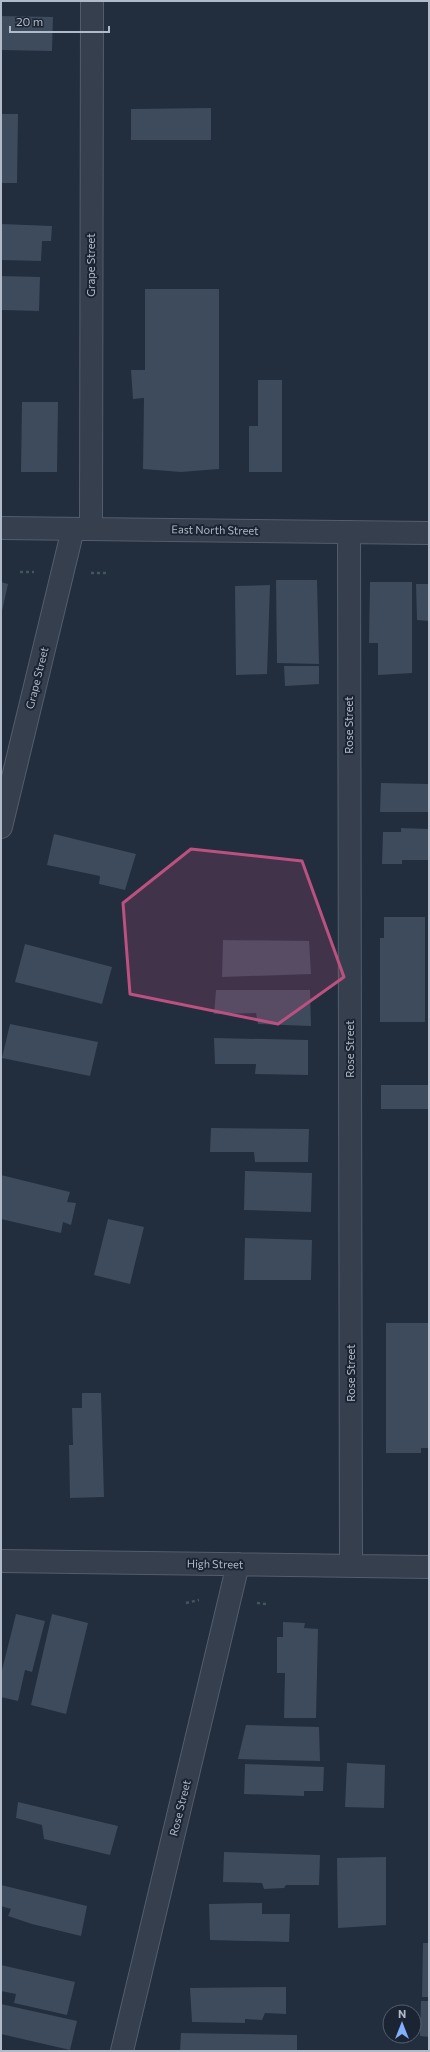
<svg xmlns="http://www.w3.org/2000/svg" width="430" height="2052" viewBox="0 0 430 2052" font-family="Commissioner,sans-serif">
<rect width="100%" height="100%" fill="#222d3d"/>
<path fill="#3e4b5c" d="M1,16L53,17L52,51L1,50Z
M211,108V140H131V109Z
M1,114H18L17,183H1Z
M1,224L52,226L51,241H42L41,261L1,260Z
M1,276L40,277L39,311L1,310Z
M145,289H219V469L181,472L143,469L144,398L133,399L131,370H145Z
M258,380H282V472H249V426H258Z
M22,402H58L57,472H21Z
M276,580H317L319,664L277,663Z
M1,582L8,584L2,611H1Z
M370,582H412V673L378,675V643H369Z
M416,584H429V621L417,620Z
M270,585L267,674L236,675L235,586Z
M284,666H319V684L285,686Z
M381,783L429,784V812H380Z
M401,828L429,829V860H402V864H382L383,832H401Z
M54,834L136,854L125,890L99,884L100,876L47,865Z
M384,917H425V1022H380V938H384Z
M223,940L309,941L311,974L222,977Z
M25,944L112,967L102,1004L15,982Z
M216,990H310L311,1026L258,1024L256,1013L214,1014Z
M10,1024L98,1042L90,1076L2,1058Z
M214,1038L308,1040V1075L255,1074L256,1064H215Z
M381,1085H429V1109H381Z
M211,1128L309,1129L308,1162H255L254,1152H210Z
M245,1171L312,1173L311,1212L244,1210Z
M1,1175L70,1192L67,1202L76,1203L71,1225L63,1222L61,1233L1,1219Z
M108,1219L144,1227L130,1284L94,1275Z
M245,1238L312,1240L311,1280H244Z
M386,1323H429V1448H421V1453H386Z
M82,1393H101L104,1497L70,1498L69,1445H73L72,1408H82Z
M16,1614L45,1621L32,1672L25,1670L18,1701L1,1697V1674Z
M52,1614L88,1623L66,1714L31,1705Z
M283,1622L305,1623L304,1628L318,1629L316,1718H284L285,1673H277V1637H283Z
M246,1725L319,1727L320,1761L238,1759Z
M347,1763L385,1765L384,1808L345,1807Z
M245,1764L324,1767L323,1791H304V1796L244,1794Z
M18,1802L118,1826L110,1855L44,1839L42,1825L16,1818Z
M224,1852L320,1855L319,1885H286L284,1888L264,1889L262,1883L223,1882Z
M386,1857V1925L338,1928L337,1858Z
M1,1885L87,1906L81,1936L32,1924L8,1916L11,1909L1,1906Z
M262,1903V1914H290L289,1942L210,1940L209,1904Z
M423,1943H429V1997H422Z
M1,1965L75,1982L67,2015L14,2003L16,1994L1,1991Z
M286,1987V2014L265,2013L262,2020L245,2019V2023L192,2022L190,1988Z
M421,2001H429V2037L420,2036Z
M1,2004L77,2021L70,2050L1,2034Z
M181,2033L297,2035V2051H180Z"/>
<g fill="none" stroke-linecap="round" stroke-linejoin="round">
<defs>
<path id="minor" d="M1,528L429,533
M91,529L92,1
M349,532L351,1566
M1,827L73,529
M1,1561L429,1567
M122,2051L238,1564"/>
</defs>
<use href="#minor" stroke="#545d6b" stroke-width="24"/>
<path stroke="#42575b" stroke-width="2.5" stroke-dasharray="3 3" stroke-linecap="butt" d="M20,572H34
M91,573H106
M186,1603L199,1600
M257,1603L266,1604"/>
<use href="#minor" stroke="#363f4d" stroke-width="22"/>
</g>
<path fill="#bc5181" fill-opacity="0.2" stroke="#bc5181" stroke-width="3" stroke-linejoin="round" d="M191,849L302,861L344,977L278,1024L130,994L123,903Z"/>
<g text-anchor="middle" stroke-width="4" stroke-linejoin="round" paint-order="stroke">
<g font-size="11" fill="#b1bac8" stroke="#1b2432">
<text transform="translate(91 265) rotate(-90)" y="4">Grape Street</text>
<text transform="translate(215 530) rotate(1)" y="4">East North Street</text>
<text transform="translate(37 678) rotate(-76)" y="4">Grape Street</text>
<text transform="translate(349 725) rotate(-90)" y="4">Rose Street</text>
<text transform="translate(350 1049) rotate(-90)" y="4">Rose Street</text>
<text transform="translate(351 1373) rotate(-90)" y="4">Rose Street</text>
<text transform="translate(215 1564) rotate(1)" y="4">High Street</text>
<text transform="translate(180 1808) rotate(-76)" y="4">Rose Street</text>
</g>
</g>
<rect width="430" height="2052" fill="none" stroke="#b1bac8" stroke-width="4"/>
<g transform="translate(402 2024)"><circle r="19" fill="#1b2432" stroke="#57606e"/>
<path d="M0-3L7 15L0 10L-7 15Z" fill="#83affc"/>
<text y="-6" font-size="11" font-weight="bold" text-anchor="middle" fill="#b1bac8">N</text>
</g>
<path d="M10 26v6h99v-6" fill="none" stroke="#b1bac8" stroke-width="2"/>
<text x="16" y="26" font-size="12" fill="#b1bac8" stroke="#1b2432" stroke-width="3" paint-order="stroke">20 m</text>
</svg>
